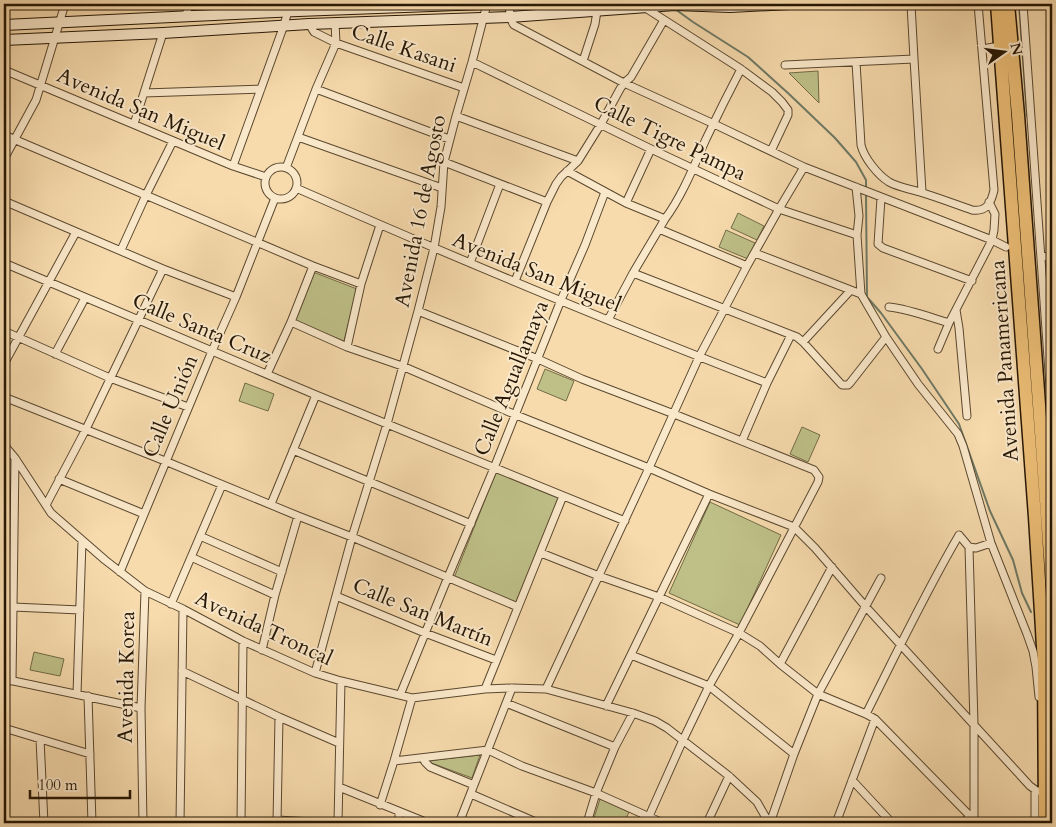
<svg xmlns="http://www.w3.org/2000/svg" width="1056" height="827" viewBox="0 0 1056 827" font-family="Cardo,serif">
<rect width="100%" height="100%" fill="#f7dbad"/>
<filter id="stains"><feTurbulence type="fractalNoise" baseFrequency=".004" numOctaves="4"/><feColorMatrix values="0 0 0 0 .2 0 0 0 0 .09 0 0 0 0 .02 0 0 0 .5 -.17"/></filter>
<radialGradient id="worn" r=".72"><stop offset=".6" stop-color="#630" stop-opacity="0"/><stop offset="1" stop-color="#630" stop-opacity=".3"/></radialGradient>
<path fill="#bfc088" stroke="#726c46" d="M818,71L819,103L789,73Z
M738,213L764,226L757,240L731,228Z
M726,230L755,243L748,259L719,247Z
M313,272L357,289L344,341L295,321Z
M545,369L574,381L566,401L537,389Z
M245,383L274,394L268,411L239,401Z
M802,427L820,435L808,462L790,454Z
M496,472L559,498L517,603L454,578Z
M710,502L781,535L740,625L669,593Z
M34,652L64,659L60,676L30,670Z
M480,755L472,778L426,761Z
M600,799L629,812L624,823H598L593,821Z"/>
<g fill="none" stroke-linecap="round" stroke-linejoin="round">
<path stroke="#6e7966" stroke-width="2" d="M1019,4L1027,116
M675,9L693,22L748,57L789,94L835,138L856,162L866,180V189
M866,194L867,297L881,313L922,369L959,424L990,511L1013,560L1022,593L1031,612"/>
<defs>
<path id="street" d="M250,4L258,7L264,12
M509,4C510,11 509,19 514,25L624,83L714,124L804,167L779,209L747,266L699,357L649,468L546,689
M911,4L914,59
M1023,4L1052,415
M644,7L741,69L772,92L782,102L788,110V115L771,151
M186,16L189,4
M309,24L314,32L336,43L464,88
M982,49L1000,46
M583,61L595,24L598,4
M472,62L651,149L779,209L857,235
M856,62L861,145C864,158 878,175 889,182C900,188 912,189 923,193C939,198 955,204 972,210C986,212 991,204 994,190L978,4
M785,65L914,59L922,192
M4,70L233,166L266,177
M316,89L449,139
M144,93L261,89
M456,116L578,161
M134,124L163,33
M4,135L313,266L361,284
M298,137L442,188
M4,159L36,100L65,4
M444,162L547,202
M233,166L284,25L290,4
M804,167L992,240L1006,247
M265 183a16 16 0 1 1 32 0a16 16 0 1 1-32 0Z
M286,168L316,89L336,43L335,23
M567,171L626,203L665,219
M856,187L859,216L857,235L861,294
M296,188C451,256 608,322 767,383
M881,198L878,244L883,248L972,281
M4,201L163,269L236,297
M626,203L651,149
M659,229L747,266
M121,250L146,195L173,141
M755,253L861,294L886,337L918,384L958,434L963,446L991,543L1027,634L1033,651L1036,667L1039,697
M1041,255L1052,259
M4,263L316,395L625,521
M470,263L500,184
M633,273L797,337L803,342L842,385H848L850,383L886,337
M515,281L547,202L556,184L561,177L578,161L601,124L620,89L624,83L631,77L664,20
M889,307C909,309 929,317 949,323L992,240L994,230L995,214L989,202
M956,310L959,328L967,416
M418,311L538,359L582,379L674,414L814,470L819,477L818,482L739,633L709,686L683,740L646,823
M608,320L633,273L665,219C682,196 694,166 706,139C717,116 729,92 741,69
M291,322L347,347L402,366L516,415L649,468L709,494L794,527L815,548L866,607L1030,786L1037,791H1044
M4,331L110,378L188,407
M803,342L850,291
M347,347L361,284L380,225
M938,349L949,323
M55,354L85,298
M4,364L76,232
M267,374L291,322L313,266
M4,397L165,461L298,516L352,537L518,607
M742,441L767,383L791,335
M4,445L15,458L51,513L105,560L145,591L183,609L243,641L315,673L341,681L412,698L485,689L512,688L546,689L633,713L655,721L667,728L729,776L757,802L769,823
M293,450L471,524
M59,479L144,514
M271,504L316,395
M46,505L86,429L163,269
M200,536L282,572
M969,547L974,724V820
M541,553L599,576L659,597L739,633L760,646L780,664L818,694L866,714L875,719L974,820
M191,557L275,595
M120,572L212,351L236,297L275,198
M336,596L425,633L496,660
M171,604L222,485
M13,607L80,610
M262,650L275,595L298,516
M631,655L709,686L794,754
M780,664L832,567
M182,671L279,717L339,743
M315,673L352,537L387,424L418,311L434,248L441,207L444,162L456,116L472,62L487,4
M4,679L141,708
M12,681L15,459
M485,689L563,496
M77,694L82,541
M400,695L448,577L494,468L561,300L585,245L605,192
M88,696L92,823
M506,703L615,747
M606,706L709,494
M866,714C896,654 925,593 959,535L969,547L976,548L991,543
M4,728L90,754
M40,739L44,823
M423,758L425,762L430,767L474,785
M394,761L488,750L522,766L596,793L663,823
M852,780L892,823
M339,787L428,823
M1035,790V823
M471,794L538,823
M380,805L394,761L412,698
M277,820L330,823
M143,823L141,708L145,591
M180,823L183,609
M241,823L243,641
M277,823L279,717
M338,823L341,681
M399,823V812
M459,823L512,688
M587,823L596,793L615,747L633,713
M707,823L729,776
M770,823L794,754L818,694L881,578
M836,823L875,719
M963,823L970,816"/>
<path id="secondary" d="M4,25L298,11L484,4
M4,40L163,33L309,24L510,17L675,5L730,7L790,4"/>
<path id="highway" d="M997,4L1035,517L1041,612L1044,665L1045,823
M1008,4L1018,115L1052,584"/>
</defs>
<use href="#street" stroke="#5a482f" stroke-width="9"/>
<use href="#secondary" stroke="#261705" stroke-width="12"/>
<use href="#highway" stroke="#261705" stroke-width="15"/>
<use href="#street" stroke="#fae8ca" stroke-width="7"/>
<use href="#secondary" stroke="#fae8ca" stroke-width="10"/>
<use href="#highway" stroke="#ecbe76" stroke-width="12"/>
</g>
<g text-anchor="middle" stroke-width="4" stroke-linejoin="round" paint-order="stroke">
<g font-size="21" fill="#261705" stroke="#fae8ca">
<text transform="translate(404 48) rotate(19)" y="7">Calle Kasani</text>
<text transform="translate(141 109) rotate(23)" y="7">Avenida San Miguel</text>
<text transform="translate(670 138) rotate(26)" y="7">Calle Tigre Pampa</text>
<text transform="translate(420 211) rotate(-79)" y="7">Avenida 16 de Agosto</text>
<text transform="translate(537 272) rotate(22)" y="7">Avenida San Miguel</text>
<text transform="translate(202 328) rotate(23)" y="7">Calle Santa Cruz</text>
<text transform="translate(1004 361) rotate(-94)" y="7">Avenida Panamericana</text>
<text transform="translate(511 378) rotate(-68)" y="7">Calle Aguallamaya</text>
<text transform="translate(170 406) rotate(-67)" y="7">Calle Unión</text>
<text transform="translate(423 612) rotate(22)" y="7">Calle San Martín</text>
<text transform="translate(264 628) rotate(25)" y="7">Avenida Troncal</text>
<text transform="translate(126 677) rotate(-89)" y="7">Avenida Korea</text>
</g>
</g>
<rect width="1056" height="827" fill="none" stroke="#f7dbad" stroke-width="20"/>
<rect x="5" y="5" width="1046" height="817" fill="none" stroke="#261705" stroke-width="2.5"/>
<rect x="10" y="10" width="1036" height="807" fill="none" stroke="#261705"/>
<g transform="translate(1004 52) rotate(76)" stroke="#fae8ca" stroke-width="4" paint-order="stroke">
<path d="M0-4L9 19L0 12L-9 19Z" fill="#261705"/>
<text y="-8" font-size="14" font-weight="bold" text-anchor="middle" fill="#261705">N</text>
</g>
<path d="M30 790v8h100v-8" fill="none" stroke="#261705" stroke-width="2.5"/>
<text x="38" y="790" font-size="15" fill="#261705" stroke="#fae8ca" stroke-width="4" paint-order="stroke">100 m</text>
<rect width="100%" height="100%" filter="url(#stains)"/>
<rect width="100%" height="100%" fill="url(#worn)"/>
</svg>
